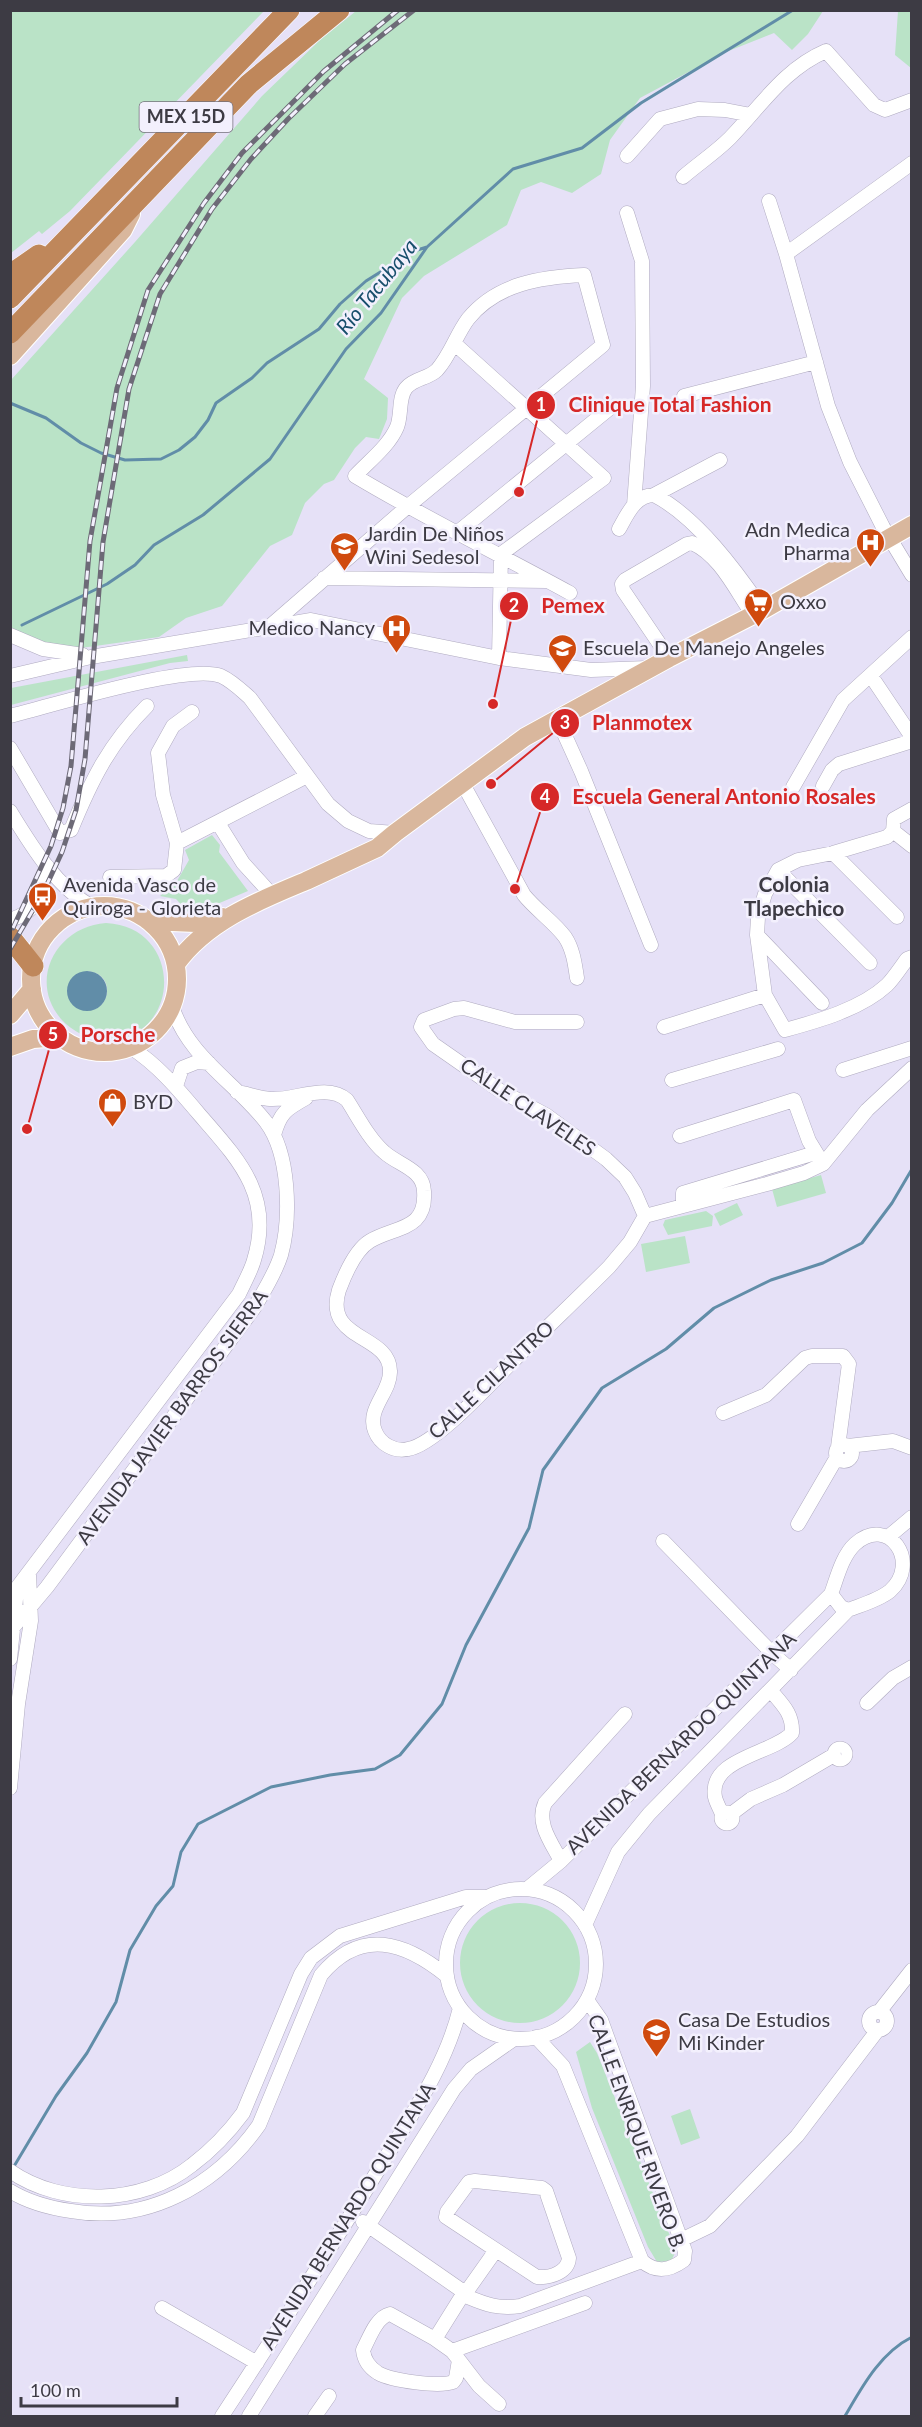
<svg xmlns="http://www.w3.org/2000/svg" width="922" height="2427" viewBox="0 0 922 2427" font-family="Lato,sans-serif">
<rect width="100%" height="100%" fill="#e6e1f7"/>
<path fill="#bae3c7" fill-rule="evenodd" d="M11,10H264V11L70,211L42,234L39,231L11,253Z
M356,11H823L808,34L792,50L774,33L726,52L640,98L610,140L601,174L572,193L541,182L521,190L507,225L424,276L402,298L364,379L388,398L387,419L379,439L366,437L355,448L334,480L324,484L305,503L292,535L270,546L222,606L186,618L159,637L81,648L52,646L11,628V380L135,242L262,96L319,41Z
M898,11H911V68L895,55Z
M187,655L188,661L170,663L11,705V688Z
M212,835L220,845L219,852L248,891L191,915L176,899L160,896L177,881L189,860L185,850Z
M106,923C185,927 182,1040 106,1040C89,1040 73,1032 61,1019C27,979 58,926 106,923ZM88,971C124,976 103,1028 75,1003C69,998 67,995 68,987Z
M821,1175L826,1193L777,1207L772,1189Z
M737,1203L743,1215L720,1226L714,1214Z
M706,1211L713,1216L712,1226L668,1235L663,1225L665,1220Z
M685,1236L690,1263L646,1272L641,1244Z
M460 1963a60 60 0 1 1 120 0a60 60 0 1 1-120 0Z
M590,2042L597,2053L676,2251L671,2261L657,2262L648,2247L592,2108L576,2052Z
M690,2109L700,2138L681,2145L671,2116Z"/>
<path fill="#618da8" d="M67 991a20 20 0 1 1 40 0a20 20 0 1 1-40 0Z"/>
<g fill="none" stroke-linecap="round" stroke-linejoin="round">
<path stroke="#618da8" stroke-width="3" d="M10,403L46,418L81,443L101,453L125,460L161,459L179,450L195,437L208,420L216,403L252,378L267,363L319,329L340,304L366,281L414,251L427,247
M22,625L107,584L135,565L154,545L203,515L270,459L346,349L381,313L427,247L513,169L582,148L641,103L793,10
M13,2168L56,2096L87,2053L116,2002L130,1950L156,1906L173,1886L181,1852L198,1824L271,1787L330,1775L375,1769L400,1755L442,1704L466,1645L529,1528L543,1470L602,1388L666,1349L714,1308L771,1280L823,1263L862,1243L892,1203L912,1169
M845,2416C862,2387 880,2353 912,2337"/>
<defs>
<path id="minor" d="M627,156L660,119L698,109L725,110L751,115
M683,177C698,164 716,152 730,138C761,106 784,69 826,51L874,105L885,110L912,100
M769,201L786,254L828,406L850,462L883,527L912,575
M627,213L642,261L643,386L634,505
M786,254L912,163
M455,344L604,478L501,554L499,658
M684,396L816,362
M654,495L720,460
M619,529C627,515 635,495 654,495C697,517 737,572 763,610
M458,532L610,408
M324,578L547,581
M269,627L407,507L603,345L584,275C542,277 497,283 468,319C456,335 451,354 437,370C428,379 414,378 406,388C398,398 402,415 397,427C389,446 369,461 355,476C425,518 499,554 570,593
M10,635L43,649L83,655
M669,658L623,590L622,584L625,580L687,544L692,543C720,555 736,591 753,615
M10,676L91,657L311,620L499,658L591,670L648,668
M871,676L912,737
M10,716C51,706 188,663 221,676C232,681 241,690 250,698L328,804L348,821L369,831L395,833
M558,720L581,771L651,945
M10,748L60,833L71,830C91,781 109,744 147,706
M463,784L524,895C536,910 554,922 565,937C573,949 575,964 577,978
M823,786L832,770L839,764L912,741
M793,787L843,700L912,637
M10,811C32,847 56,887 94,908
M218,823L243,863L272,895
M893,831L894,819L912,809
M893,831L912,846
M177,843L307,776
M833,853L897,917
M778,870L765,894L758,917L757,935L765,995L785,1030C818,1021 861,1009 887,985C894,978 901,967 907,959L912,957
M778,870L870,963
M778,870L798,860L833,853L887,837L893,831
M110,877L166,876L174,870L177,843L163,795L158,753L173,726L192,712
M10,920C40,911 41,892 47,866
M757,935L822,1003
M577,1022H515L464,1008L454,1009L424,1020L421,1027L433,1044L499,1090L546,1115L606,1159L625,1177L635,1193L645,1216
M664,1027L765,995
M843,1070L912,1048
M672,1080L778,1049
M176,1086L182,1068L197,1062L209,1063
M237,1092C248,1094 259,1098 270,1099C294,1101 327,1082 347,1100C358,1117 369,1139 384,1152C398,1165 423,1169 424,1191C427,1231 395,1226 370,1241C355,1250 345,1274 339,1290C323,1341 390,1334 390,1371C391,1392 366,1409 375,1431C380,1444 394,1452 408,1449C435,1445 491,1383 512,1362C544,1330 577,1299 609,1267L630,1242L645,1216
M274,1135C280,1113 286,1109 306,1098
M680,1136L794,1100L809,1141L823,1164
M683,1206V1193L815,1153
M645,1216L767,1184L804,1173L823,1164L867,1110L912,1068
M723,1413L766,1395L805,1358L812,1356H843L849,1364L838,1447
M836 1453a8 8 0 1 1 16 0a8 8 0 1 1-16 0Z
M848,1446L893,1441L912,1448
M798,1524L837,1457
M888,1537L912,1517
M663,1541L773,1654L791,1670
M10,1597L239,1294C244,1283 251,1271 254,1260C274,1195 238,1159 199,1114C178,1089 157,1064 130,1047
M10,1631L47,1587L254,1308C264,1291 275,1274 281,1255C291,1218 290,1154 266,1122C235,1082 188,1057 172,1006
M10,1659L17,1589
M867,1703L893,1678L912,1667
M834.5 1754a5.5 5.5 0 1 1 11 0a5.5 5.5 0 1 1-11 0Z
M10,1788L18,1704L31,1621L29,1573
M721.5 1818a5.5 5.5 0 1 1 11 0a5.5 5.5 0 1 1-11 0Z
M722,1814C720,1809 716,1802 715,1797C708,1758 773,1754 792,1733C793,1714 783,1705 771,1691
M731,1814L751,1799L783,1785L834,1755
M561,1861C551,1842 536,1823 545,1803L625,1714
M527,1889L561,1861L831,1594
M446 1964a75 75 0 1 1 150 0a75 75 0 1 1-150 0Z
M585,1925L618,1852L649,1814L848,1610C861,1605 879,1600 890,1591C922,1562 888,1514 855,1544C842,1556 837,1578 831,1594L841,1607L848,1610
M869 2021a9 9 0 1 1 18 0a9 9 0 1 1-18 0Z
M879,2012L912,1970
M536,2037L563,2066L642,2261C656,2273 669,2271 684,2260L685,2251L601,2020L587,2000
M10,2171C62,2207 142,2205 192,2165C212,2150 229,2132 243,2113L301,1974L311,1958L340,1936L466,1897H485
M475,2181L542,2188L546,2191L569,2258C568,2272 551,2278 537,2277L446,2217L447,2212L469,2182Z
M10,2191C28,2202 50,2208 71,2211C147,2224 216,2186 259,2125L321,1975C361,1927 405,1942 447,1976
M363,2222L461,2290
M681,2240L710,2226L797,2136L877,2031
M467,2291L496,2250
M468,2297C487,2305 499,2309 520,2306L642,2261
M162,2308L257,2363
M435,2339L460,2299
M452,2351L585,2303
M459,2360L456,2378L453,2382C439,2387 392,2381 378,2373C370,2368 364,2360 363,2350C369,2339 376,2317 390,2314L435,2339L452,2351L479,2386L499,2404
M222,2416C277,2332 331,2248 383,2162C413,2112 446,2065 460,2008
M249,2416L454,2089L471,2069L514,2039
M315,2416L329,2396"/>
<path id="major" d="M10,356L123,230L131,214
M31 979a73 73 0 1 1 146 0a73 73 0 1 1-146 0Z
M148,921L196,923L222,917
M176,964C207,921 258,901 306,881C330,870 353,859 377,848L395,833L525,737L669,658L763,610L912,525
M10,1015L32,989
M10,1047L33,1039L59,1037"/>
<path id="highway" d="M10,275L39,255
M10,298L289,10
M10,333L249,84L339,10
M10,937L33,966"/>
</defs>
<use href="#minor" stroke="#b0abc0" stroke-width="15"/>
<use href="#major" stroke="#fff" stroke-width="20"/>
<use href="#highway" stroke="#fff" stroke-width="22"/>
<use href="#minor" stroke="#fff" stroke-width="14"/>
<use href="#major" stroke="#d9b79d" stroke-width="18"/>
<use href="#highway" stroke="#bf875b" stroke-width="21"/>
<defs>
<path id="rail" d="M13,928L51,846L63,808L71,766L90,541L117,388L148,290L204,203L242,153L324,71L398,10
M10,949L43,893L62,852L76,810L85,759L103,542L129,389L160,294L212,209L251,159L288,119L345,64L414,10"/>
</defs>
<use href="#rail" stroke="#6d6a77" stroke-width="5"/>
<use href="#rail" stroke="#f3f0fd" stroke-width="3" stroke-dasharray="9" stroke-linecap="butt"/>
</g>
<defs>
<symbol id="hospital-pin" viewBox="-11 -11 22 30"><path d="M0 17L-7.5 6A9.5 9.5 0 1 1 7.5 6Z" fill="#d04a0e" stroke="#f3f0fd"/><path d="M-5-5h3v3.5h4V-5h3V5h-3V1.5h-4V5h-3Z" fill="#fff"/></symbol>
<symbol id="school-pin" viewBox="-11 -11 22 30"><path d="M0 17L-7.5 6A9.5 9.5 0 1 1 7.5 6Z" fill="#d04a0e" stroke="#f3f0fd"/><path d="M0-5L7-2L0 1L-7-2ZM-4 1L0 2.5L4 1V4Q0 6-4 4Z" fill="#fff"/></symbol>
<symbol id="supermarket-pin" viewBox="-11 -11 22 30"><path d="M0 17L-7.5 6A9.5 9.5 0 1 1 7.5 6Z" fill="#d04a0e" stroke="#f3f0fd"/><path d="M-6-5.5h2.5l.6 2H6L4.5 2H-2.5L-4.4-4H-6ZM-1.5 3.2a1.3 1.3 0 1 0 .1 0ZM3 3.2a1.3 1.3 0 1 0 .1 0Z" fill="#fff"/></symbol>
<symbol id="bus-pin" viewBox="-11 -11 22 30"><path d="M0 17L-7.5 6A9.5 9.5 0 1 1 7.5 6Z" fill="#d04a0e" stroke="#f3f0fd"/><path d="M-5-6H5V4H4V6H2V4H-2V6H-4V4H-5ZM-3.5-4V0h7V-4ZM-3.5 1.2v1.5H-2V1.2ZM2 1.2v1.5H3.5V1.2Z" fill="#fff"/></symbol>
<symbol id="shop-pin" viewBox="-11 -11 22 30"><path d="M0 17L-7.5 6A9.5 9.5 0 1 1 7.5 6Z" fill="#d04a0e" stroke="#f3f0fd"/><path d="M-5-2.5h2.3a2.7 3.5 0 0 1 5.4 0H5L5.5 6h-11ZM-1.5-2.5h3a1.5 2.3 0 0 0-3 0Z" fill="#fff"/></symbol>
</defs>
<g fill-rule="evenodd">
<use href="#hospital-pin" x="854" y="526" width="33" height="45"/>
<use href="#school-pin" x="328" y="530" width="33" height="45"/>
<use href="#supermarket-pin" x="742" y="586" width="33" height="45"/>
<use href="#hospital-pin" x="380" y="612" width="33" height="45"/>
<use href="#school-pin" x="546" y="632" width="33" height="45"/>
<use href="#bus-pin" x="26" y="880" width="33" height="45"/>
<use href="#shop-pin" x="96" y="1086" width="33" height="45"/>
<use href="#school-pin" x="640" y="2016" width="33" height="45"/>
</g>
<g text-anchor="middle" stroke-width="5" stroke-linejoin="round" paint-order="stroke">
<rect fill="#f3f0fd" stroke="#74717c" stroke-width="1.5" x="139.5" y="102" width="93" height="30" rx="4.5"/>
<g font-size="18" font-weight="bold" fill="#3d3b44">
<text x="186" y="123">MEX 15D</text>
</g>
<g font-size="20" fill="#3d3b44" stroke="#f3f0fd" text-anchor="start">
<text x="850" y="537" text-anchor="end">Adn Medica<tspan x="850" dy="23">Pharma</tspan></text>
<text x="365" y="541">Jardin De Niños<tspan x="365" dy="23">Wini Sedesol</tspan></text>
<text x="780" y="609">Oxxo</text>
<text x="375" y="635" text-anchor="end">Medico Nancy</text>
<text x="583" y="655">Escuela De Manejo Angeles</text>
<text x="63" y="892">Avenida Vasco de<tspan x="63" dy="23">Quiroga - Glorieta</tspan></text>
<text x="133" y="1109">BYD</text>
<text x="678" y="2027">Casa De Estudios<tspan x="678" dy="23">Mi Kinder</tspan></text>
</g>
<g font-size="20" fill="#3d3b44" stroke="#f3f0fd">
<text transform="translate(528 1107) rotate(34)" y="7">CALLE CLAVELES</text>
<text transform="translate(491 1380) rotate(-43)" y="7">CALLE CILANTRO</text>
<text transform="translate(172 1417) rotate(-54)" y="7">AVENIDA JAVIER BARROS SIERRA</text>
<text transform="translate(681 1743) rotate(-44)" y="7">AVENIDA BERNARDO QUINTANA</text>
<text transform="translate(637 2133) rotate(70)" y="7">CALLE ENRIQUE RIVERO B.</text>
<text transform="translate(348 2216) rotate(-58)" y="7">AVENIDA BERNARDO QUINTANA</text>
</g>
<g font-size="21" font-style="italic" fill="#184f6c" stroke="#f3f0fd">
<text transform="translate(377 287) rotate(-51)" y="7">Río Tacubaya</text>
</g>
<g font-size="21" font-weight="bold" fill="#3d3b44" stroke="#f3f0fd">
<text x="794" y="892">Colonia<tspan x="794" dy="24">Tlapechico</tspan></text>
</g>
</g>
<path fill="none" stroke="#d62828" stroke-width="2" d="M519 492L541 405M493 704L514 606M491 784L565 723M515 889L545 797M27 1129L53 1035"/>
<g fill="#d62828" stroke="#f3f0fd" stroke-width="2">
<circle cx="519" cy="492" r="6"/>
<circle cx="493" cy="704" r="6"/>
<circle cx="491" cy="784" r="6"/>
<circle cx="515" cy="889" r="6"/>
<circle cx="27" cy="1129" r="6"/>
<circle cx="541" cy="405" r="15"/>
<circle cx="514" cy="606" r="15"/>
<circle cx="565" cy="723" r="15"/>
<circle cx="545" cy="797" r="15"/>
<circle cx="53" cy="1035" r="15"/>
</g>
<g font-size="18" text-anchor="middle" font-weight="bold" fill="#fff">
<text x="541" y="411">1</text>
<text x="514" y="612">2</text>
<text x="565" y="729">3</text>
<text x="545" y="803">4</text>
<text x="53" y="1041">5</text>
</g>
<g font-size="21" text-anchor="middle" font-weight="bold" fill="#d62828" stroke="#f3f0fd" stroke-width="5" stroke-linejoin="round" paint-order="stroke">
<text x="670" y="412">Clinique Total Fashion</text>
<text x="573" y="613">Pemex</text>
<text x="642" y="730">Planmotex</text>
<text x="724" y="804">Escuela General Antonio Rosales</text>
<text x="118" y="1042">Porsche</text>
</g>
<rect width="922" height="2427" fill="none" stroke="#3d3b44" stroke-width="24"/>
<path d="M21 2397v9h156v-9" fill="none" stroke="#3d3b44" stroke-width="3"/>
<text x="30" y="2397" font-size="18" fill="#3d3b44" stroke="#f3f0fd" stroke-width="4.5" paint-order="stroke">100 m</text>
</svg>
